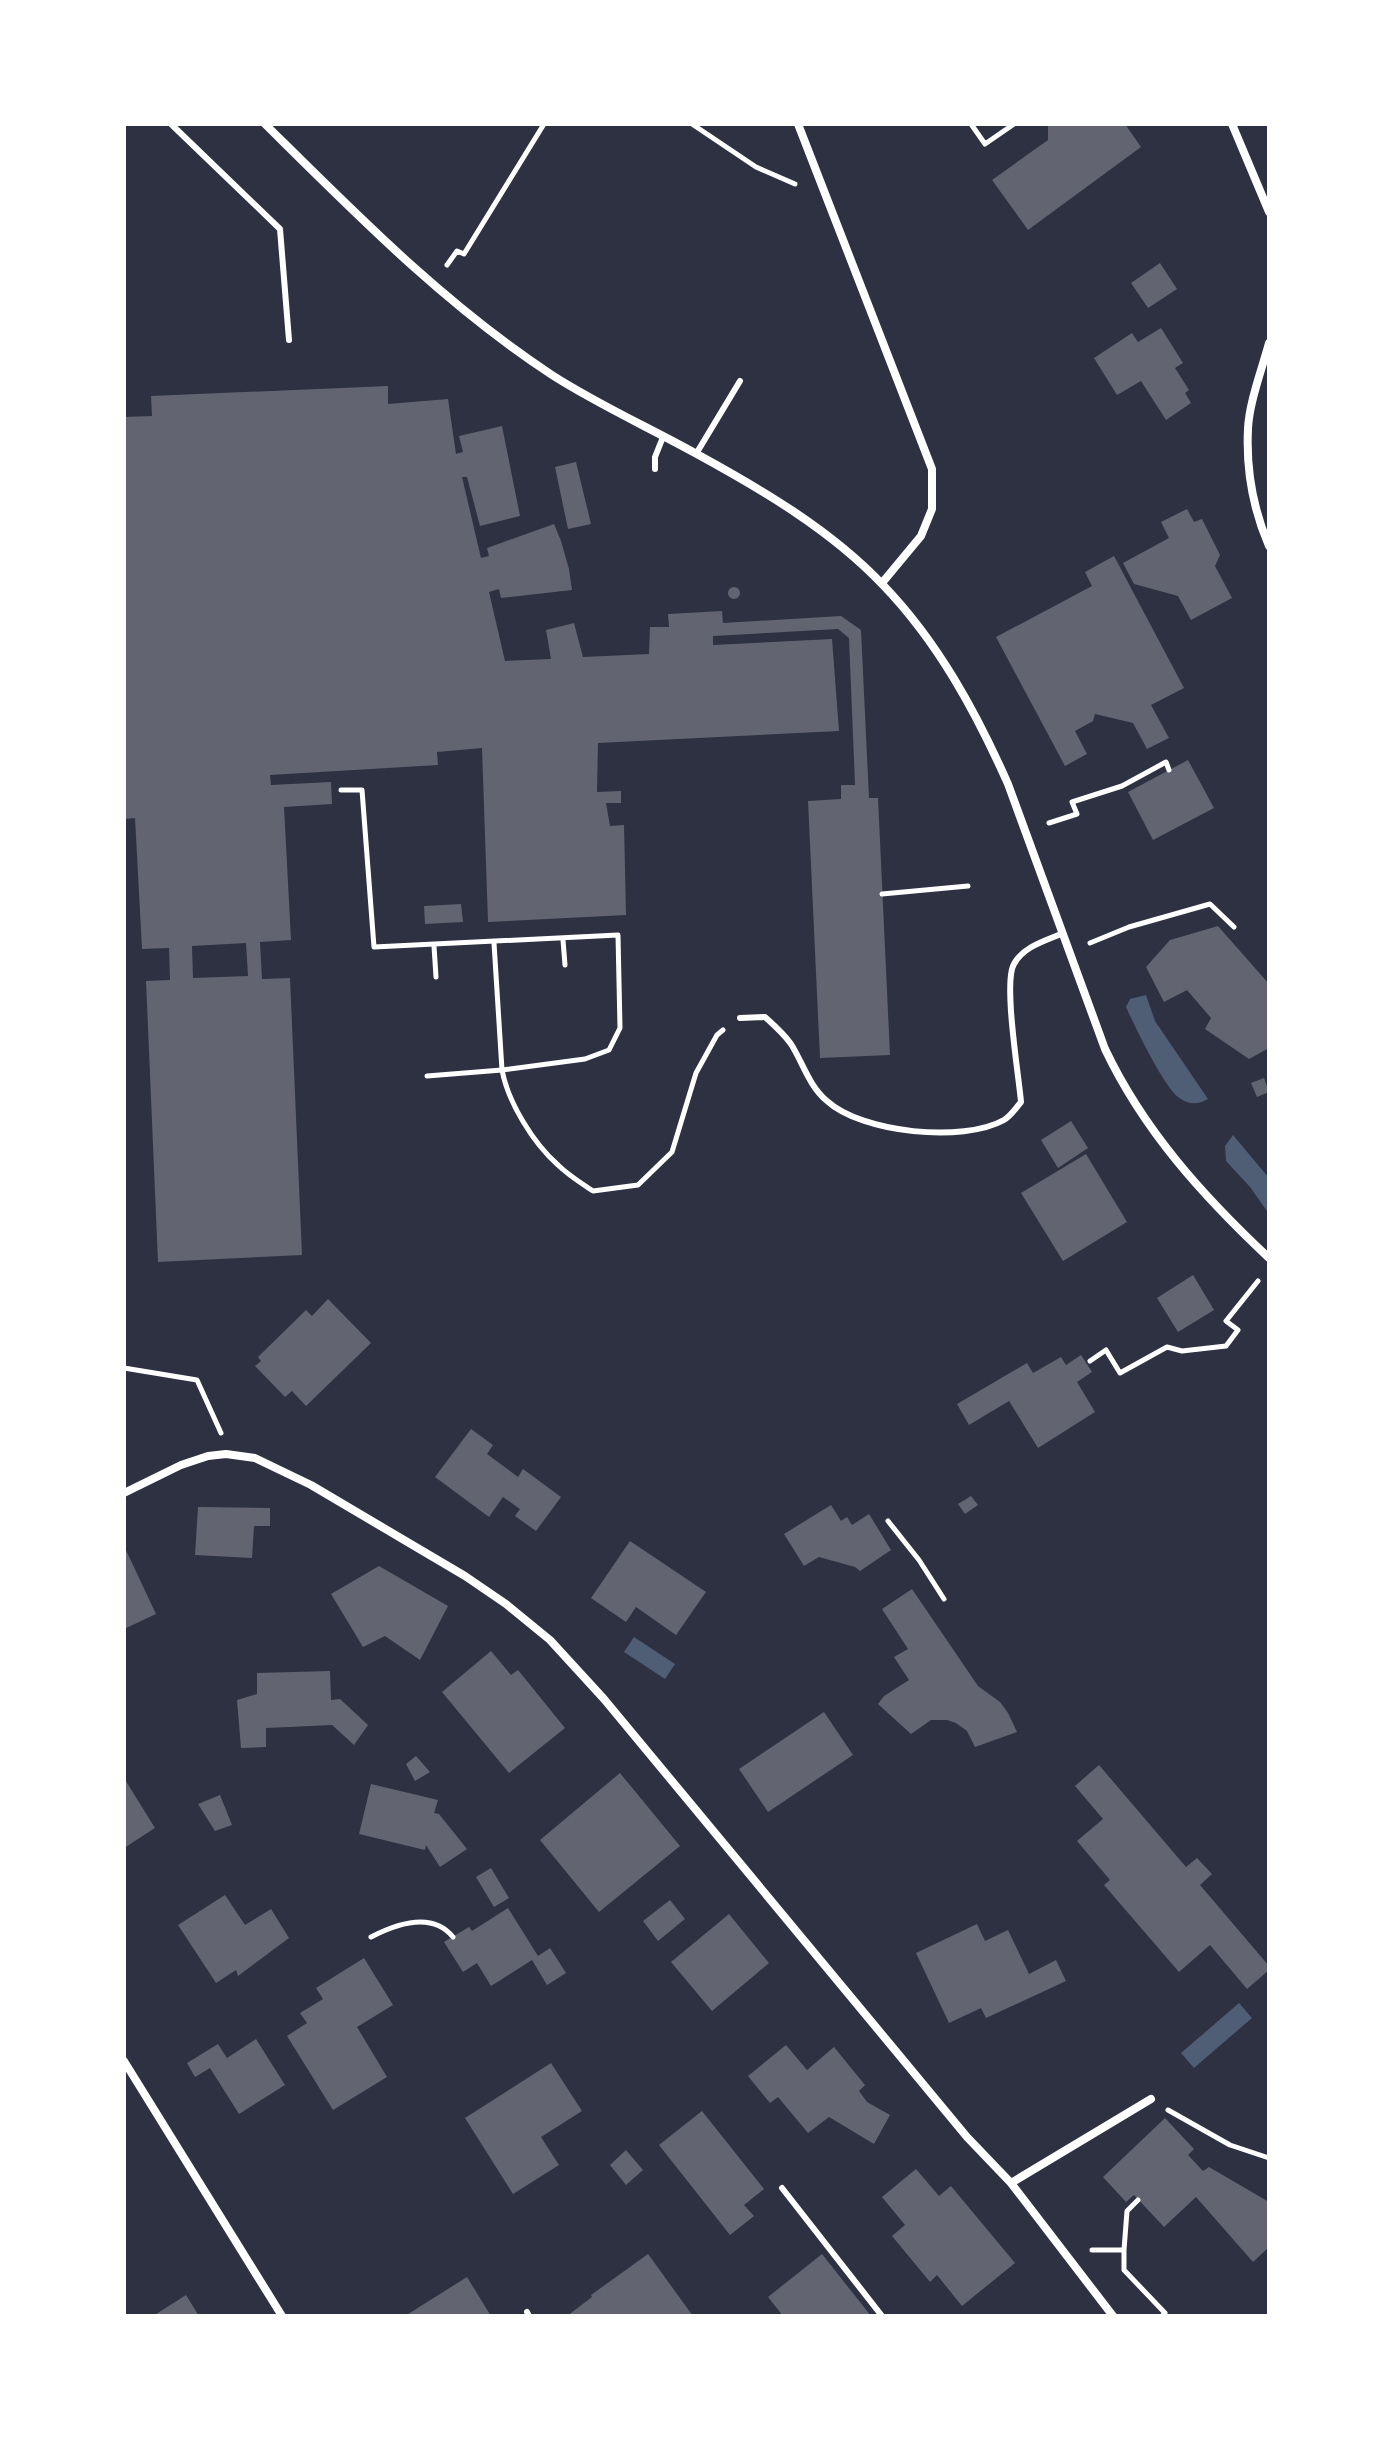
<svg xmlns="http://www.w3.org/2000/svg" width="1393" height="2440" viewBox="0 0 1393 2440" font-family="'Varela Round',sans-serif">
<rect width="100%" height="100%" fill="#2d3142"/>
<path fill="#4f5d75" d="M1146,995L1155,1021L1208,1099C1198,1105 1188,1105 1178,1097C1163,1085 1135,1027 1126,1007L1130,999Z
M1233,1135L1269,1178V1214L1250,1187L1226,1161L1225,1146Z
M634,1637L675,1664L665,1679L624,1652Z
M1239,2003L1252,2018L1194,2068L1181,2053Z"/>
<path fill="#626471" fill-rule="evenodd" d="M1048,124H1064L1066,126L1069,124H1125L1141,147L1028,230L992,180L1048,140Z
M1160,263L1177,289L1148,308L1131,283Z
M1161,328L1183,363L1175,368L1189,390L1185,393L1191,403L1166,420L1141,381L1117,395L1094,358L1132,333L1138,342Z
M388,386V404L448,399L456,454L463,452L459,436L502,426L520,516L480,526L467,477H462L481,558L489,556L487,548L554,524L561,541L569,569L572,590L501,598L499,589L489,592L505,661L551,659L546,630L574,623L583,657L649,654L650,627H669L668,614L722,611L723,623L841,616L861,630L869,798H878L890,1055L820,1058L808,801L841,799V785H855L849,638L838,629L713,636V645L832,639L839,731L598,743L597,792L621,791V803H606L610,826L624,825L626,915L488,922L482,748L437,752L438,765L270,775L271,785L331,782L332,804L284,807L291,940L260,942L262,979L290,978L302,1255L158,1262L146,981L170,980L169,948L142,949L135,818L124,819V417L152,416L151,396ZM246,943L248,976L193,978L192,946Z
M576,462L591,524L568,529L555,467Z
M1187,509L1194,522L1202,519L1220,555L1215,566L1232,598L1191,620L1178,596L1134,584L1123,563L1169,538L1161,522Z
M1114,556L1184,688L1151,705L1169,738L1147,749L1133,723L1095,714L1093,721L1075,731L1087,754L1065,766L996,637L1092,586L1085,572Z
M728 593a6 6 0 1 1 12 0a6 6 0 1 1-12 0Z
M1188,760L1214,808L1153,840L1128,792Z
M461,904L463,922L425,924L424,906Z
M1218,926L1269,984V1048L1249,1059L1205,1029L1211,1018L1187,990L1164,1002L1146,967L1170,940Z
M1264,1078L1269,1092L1257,1097L1251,1083Z
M1071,1121L1088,1148L1058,1168L1041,1140Z
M1086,1154L1127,1222L1063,1261L1021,1193Z
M1193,1275L1214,1310L1178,1332L1157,1298Z
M328,1299L371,1343L306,1406L292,1391L285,1397L255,1366L261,1361L258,1357L306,1310L312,1316Z
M1081,1355L1092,1372L1077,1382L1095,1412L1038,1448L1009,1401L969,1425L957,1404L1027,1363L1033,1373L1061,1357L1066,1365Z
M471,1429L493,1445L487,1454L518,1477L523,1469L561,1497L536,1531L515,1516L520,1509L503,1497L489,1517L435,1477Z
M971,1496L978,1505L965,1514L958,1504Z
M831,1505L841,1521L847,1517L852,1525L869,1514L891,1550L860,1571L855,1567L819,1557L804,1566L784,1534Z
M198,1507L270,1508V1526H254L252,1558L195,1555Z
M630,1541L706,1592L676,1635L636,1607L626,1622L591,1598Z
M124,1546L156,1614L124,1629Z
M379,1566L448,1606L420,1660L385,1636L363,1647L331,1594Z
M912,1589L978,1686L1000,1702L1008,1713L1017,1732L975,1747L967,1731L956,1723L947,1720H931L911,1734L878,1704L884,1696L909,1680L894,1657L908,1649L882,1609Z
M491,1651L511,1675L518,1670L565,1728L509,1773L442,1692Z
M330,1671L331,1700L340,1699L368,1725L354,1745L332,1725L266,1728V1747L241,1748L237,1700L257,1694V1673Z
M824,1712L853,1755L768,1812L739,1769Z
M416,1756L430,1772L415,1781L406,1764Z
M1099,1765L1186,1867L1197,1858L1212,1874L1200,1885L1269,1966V1970L1247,1989L1210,1945L1179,1972L1104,1885L1110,1880L1077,1841L1103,1819L1075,1786Z
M620,1773L680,1846L599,1912L540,1840Z
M124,1778L155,1828L124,1848Z
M371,1784L438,1800L434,1813L439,1814L467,1849L440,1867L426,1845L425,1850L359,1834Z
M220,1795L232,1825L215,1831L198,1804Z
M491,1868L509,1898L494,1907L476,1877Z
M225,1895L245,1925L271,1909L289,1938L238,1976L236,1970L216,1983L178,1925Z
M670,1900L685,1919L658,1941L643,1921Z
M508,1908L538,1956L550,1948L566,1973L547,1985L532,1960L491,1986L477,1963L463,1972L444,1942L469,1927L472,1931Z
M729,1914L769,1963L712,2011L671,1962Z
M977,1924L985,1941L1008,1930L1029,1974L1056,1960L1066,1981L986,2018L981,2008L949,2023L916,1953Z
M364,1958L393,2005L357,2027L387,2077L333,2110L287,2036L307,2023L300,2013L323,1999L316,1988Z
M256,2039L285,2085L239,2114L210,2068L195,2077L187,2063L218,2044L227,2058Z
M786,2045L807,2070L834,2047L865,2085L859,2091L867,2102L890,2115L874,2144L829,2117L808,2133L778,2097L770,2103L748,2076Z
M551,2063L582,2111L541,2137L559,2165L513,2194L465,2118Z
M702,2111L764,2189L744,2205L754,2216L730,2235L659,2145Z
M1165,2118L1194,2149L1188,2155L1203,2171L1209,2167L1269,2202V2247L1253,2262L1196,2197L1164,2227L1134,2195L1126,2202L1103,2177Z
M626,2150L643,2170L626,2185L610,2165Z
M916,2169L939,2196L951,2186L1015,2263L962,2306L937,2275L930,2282L892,2236L905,2225L882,2197Z
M648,2254L693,2316H567L592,2297L591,2295Z
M822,2254L871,2316H783L768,2297Z
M467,2277L491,2316H405Z
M186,2295L199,2316H153Z"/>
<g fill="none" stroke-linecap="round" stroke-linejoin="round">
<path stroke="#fff" stroke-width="5" d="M692,124L756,167L795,184
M971,124L985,144L1014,124
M447,265L457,251L464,254L544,124
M341,790H362L374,947L618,935L620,1028L609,1050L585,1059L502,1070L494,943
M1049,823L1077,814L1072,802L1122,786L1166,762L1169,770
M882,894L968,886
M563,940L565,965
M1090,943L1129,927L1210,904L1234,927
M434,946L436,977
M427,1076L502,1070C508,1102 533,1143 558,1165C568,1175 581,1183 593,1191L638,1185L672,1152L696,1073L717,1035L723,1030
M1090,1361L1106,1350L1120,1373L1167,1347L1182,1351L1226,1346L1238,1330L1226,1321L1258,1281
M124,1368L197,1380L221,1433
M888,1521L919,1560L944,1599
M371,1937C396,1924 432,1911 453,1937
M1168,2110L1230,2145L1269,2158
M1092,2250H1124L1127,2211L1138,2200
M1124,2250V2270L1165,2313L1162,2316"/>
<path stroke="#fff" stroke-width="6" d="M171,124L280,229L289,340
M696,454L740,381
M655,469V457L663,437
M740,1018L765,1017C774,1025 784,1034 791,1044C803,1063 809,1086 827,1101C862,1133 963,1143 1004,1120C1011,1116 1016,1108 1021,1102C1019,1077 1003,982 1014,964C1023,947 1044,941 1061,934
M782,2188L882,2316
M527,2312L529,2316"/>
<path stroke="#fff" stroke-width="8" d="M265,124C355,213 445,305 552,375C597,404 648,427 695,453C761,489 831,530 883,585C938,642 976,712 1008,784L1105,1049C1144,1131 1203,1196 1269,1258
M798,124L932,469V509L921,536L882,583
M1232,124L1269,212
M1269,343C1262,369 1249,403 1248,429C1246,470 1253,509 1269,546
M124,1493L181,1465L208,1456L226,1454L255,1458L311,1485L465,1576L506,1604L550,1640L604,1699L967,2137L1011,2183L1151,2099
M124,2061L282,2316
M1011,2183L1113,2316"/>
</g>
<rect width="1393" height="2440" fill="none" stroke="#ffffff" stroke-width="252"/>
</svg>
